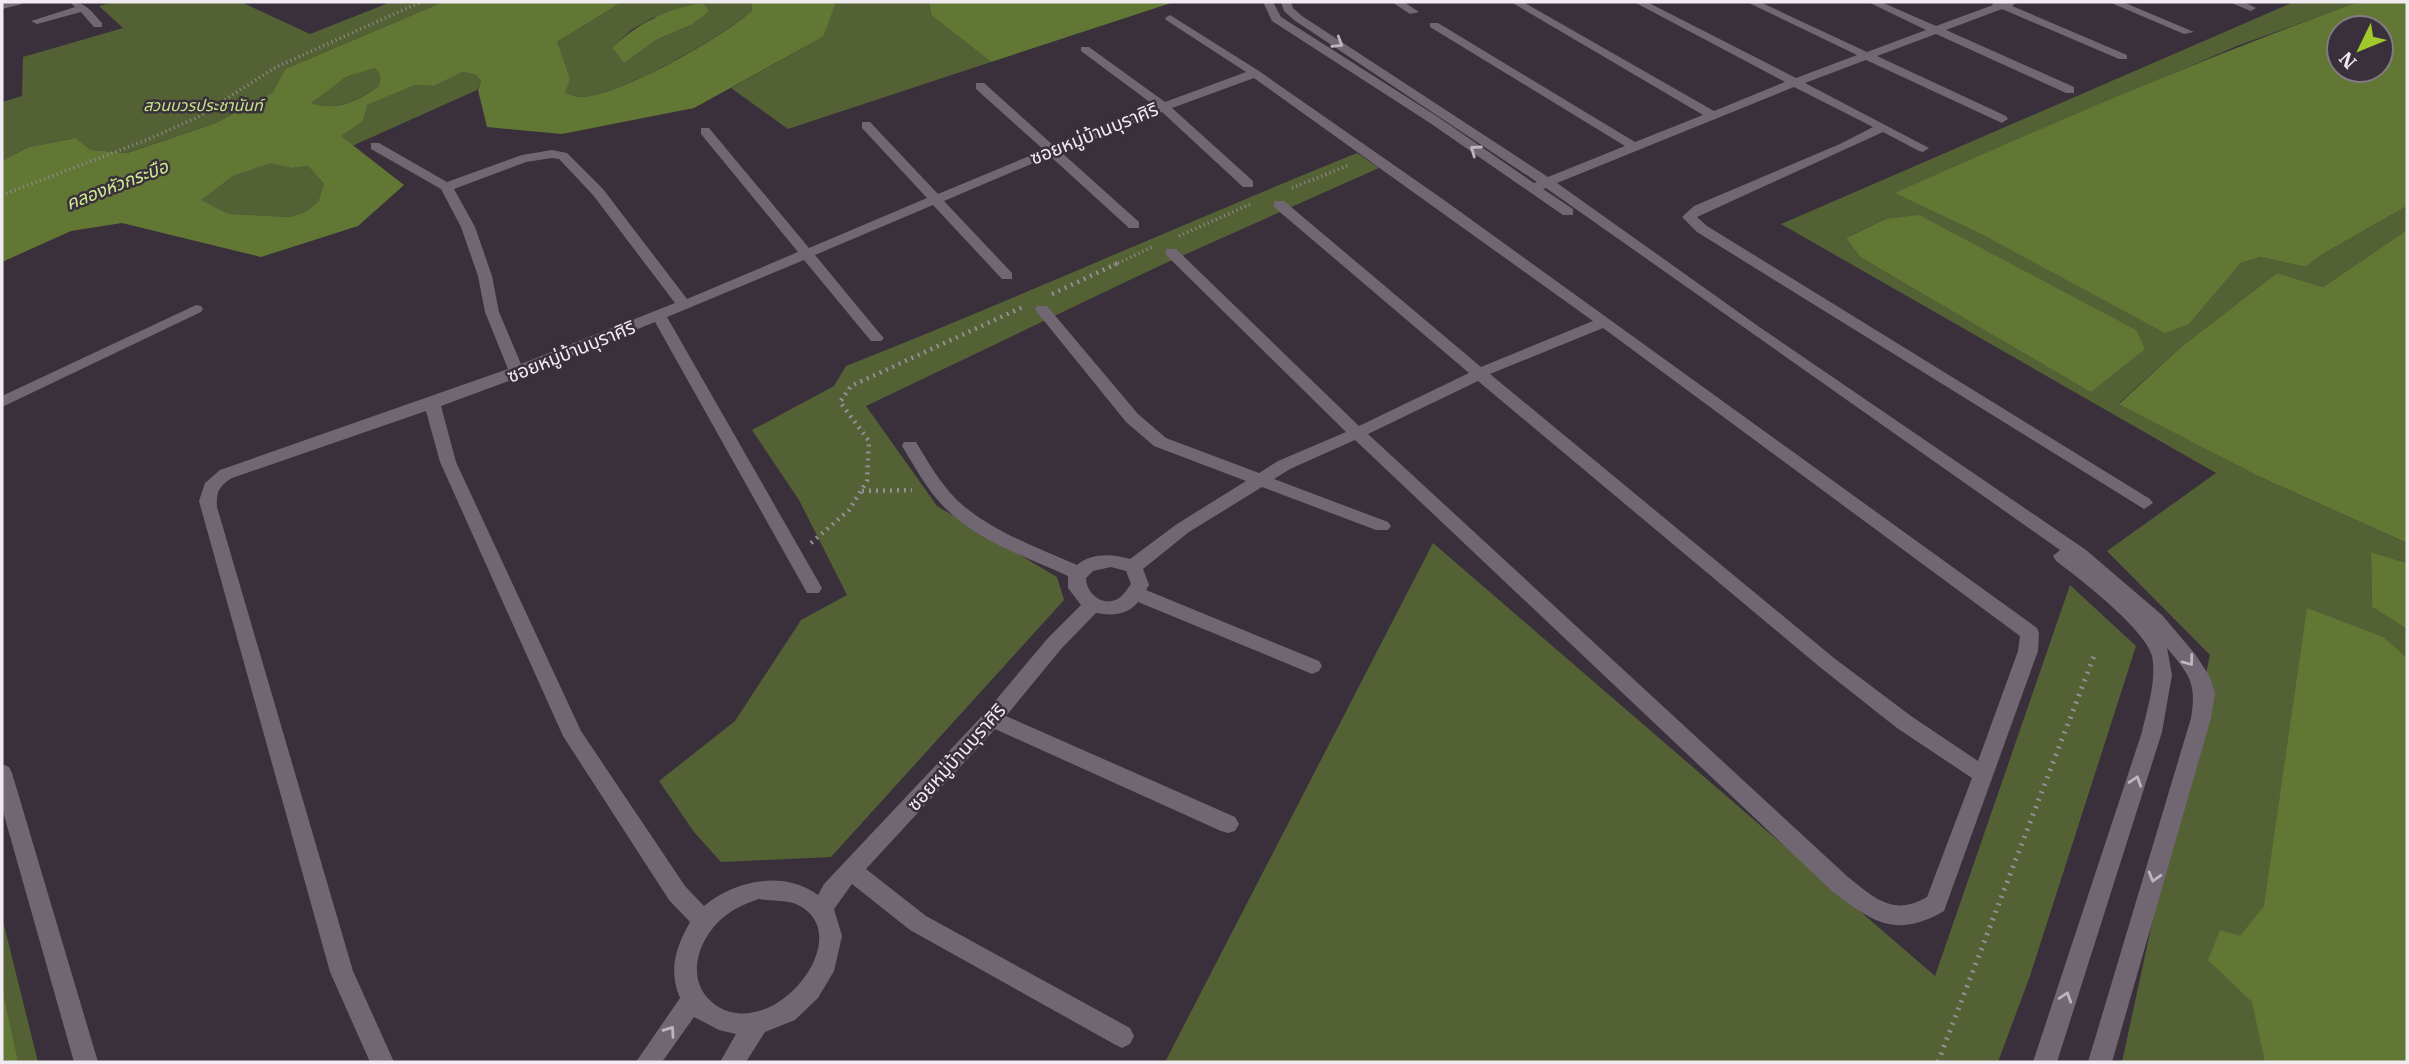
<svg xmlns="http://www.w3.org/2000/svg" width="2409" height="1064" viewBox="0 0 2409 1064" font-family="'IBM Plex Serif','Noto Sans Thai',serif">
<rect width="100%" height="100%" fill="#39303b"/>
<path fill="#536135" fill-rule="evenodd" d="M114,2H241L310,34L391,2H443L285,69L273,92L216,123L126,153L91,150L74,138L29,147L2,161V102L22,96L23,57L123,28L99,6Z
M622,2H751L752,10C726,35 617,97 581,97C576,97 570,94 565,93L557,42ZM654,17L691,25L658,39L624,63L612,48L631,30Z
M834,2H929L931,15L991,62L788,129L731,88L823,37Z
M2294,2H2358L2237,46L1896,193L1987,237L2189,324L2241,263L2260,257L2306,267L2321,255L2407,206V230L2323,287L2277,273L2181,347L2119,403L2258,476L2407,543V563L2371,552L2372,607L2407,629V1062H2122L2210,655L2107,551L2216,473L1781,224ZM1886,219L2091,391L1860,257L1846,238Z
M375,68L380,75L379,86C357,101 337,112 310,103L346,77Z
M463,72L476,75L481,81L477,90L352,146L340,136L363,121L366,105L415,85L434,86Z
M1357,153L1379,168L1157,267L866,406L937,506L1057,577L1064,600L831,857L721,862L694,832L659,781L735,721L801,620L847,595L799,500L752,430L834,386L846,366C1018,298 1186,222 1357,153Z
M270,162L292,168L308,166L324,184L318,202L305,212L291,217L229,214L200,200L233,176Z
M1433,543L1935,976L2070,585L2136,646L2030,976L1998,1062H1165Z
M2,917L38,1062H2Z"/>
<path fill="#637734" fill-rule="evenodd" d="M443,2H622L557,42L570,79L565,93C570,94 576,97 581,97C617,97 726,36 752,10L751,2H834L835,5L823,37L694,108L562,134L487,127L478,90L481,81L476,75L463,72L434,86L415,85L367,105L363,121L341,136L404,185L358,226L261,257L122,223L71,231L2,262V161L29,147L75,138L91,150L127,153L216,123L273,92L285,69ZM375,68L380,75L379,86C358,101 337,112 311,103L346,77ZM270,163L292,168L308,166L324,184L318,202L305,212L291,217L229,214L201,200L233,176Z
M929,2H1174L991,62L931,15Z
M2358,2H2407V206L2321,255L2306,267L2260,257L2241,263L2189,324L2165,333L1987,237L1895,193C2048,125 2201,59 2358,2ZM2381,28V70H2339V28Z
M703,3L709,11L691,25L658,39L624,63L612,48C638,23 666,9 703,3Z
M1919,215L2136,330L2145,349L2091,392L1860,257L1846,238L1886,219Z
M2407,230V543L2258,476L2119,404L2181,347L2277,273L2323,287Z
M2371,552L2407,563V629L2372,607Z
M2307,608L2383,637L2407,658V1062H2265L2252,1002L2208,960L2220,930L2240,936L2264,906Z
M2,989L18,1062H2Z"/>
<g fill="none" stroke-linecap="round" stroke-linejoin="round">
<path stroke="#958e96" stroke-width="3.5" stroke-dasharray="1 3.5" stroke-linecap="butt" d="M1292,188L1349,165
M2,195L149,139L198,117L276,67L421,2
M1179,236L1251,204
M1114,265L1152,247"/>
<path stroke="#958e96" stroke-width="4.5" stroke-dasharray="2 5" stroke-linecap="butt" d="M1052,294L1118,263
M862,491L912,490
M811,543L849,510L867,481L869,441L840,402L851,386L1025,306"/>
<path stroke="#958e96" stroke-width="5" stroke-dasharray="2 6" stroke-linecap="butt" d="M1938,1062L2094,656"/>
<path fill="#706773" fill-rule="evenodd" d="M70,2C86,2 91,11 102,23V27H94L81,12L37,24L31,21L75,7Z
M1263,2H1273L1281,17L1438,117L1534,183L1537,182L1294,20L1284,11L1281,2H1291L1293,8L1302,16L1548,177L1625,146L1430,27V23H1438L1635,142L1703,115L1511,2H1523L1714,111L1785,82L1634,2H1647L1796,78L1857,55L1747,2H1760L1867,52L1926,30L1868,2H1881L1936,26L1993,5L1991,2H2017L2012,6L2127,55V59H2119L2002,9L1946,30L2074,87V93H2066L1936,34L1877,56L2006,116L2008,119L2002,123L1866,60L1805,83L1929,148L1923,152L1919,151L1883,132L1697,217L1707,226L2150,499L2153,503L2144,509L1697,232L1682,217L1694,206L1840,144L1873,127L1794,87L1557,183L1758,326L2086,550L2162,615L2195,654L2210,677L2215,693L2211,718L2112,1062H2088L2191,718C2197,683 2189,674 2167,648L2172,675L2162,732L2057,1062H2033L2142,732C2147,709 2157,681 2152,656C2145,629 2079,578 2056,561L2053,556L2060,550L1546,188L1543,189L1573,209V215H1563L1430,123L1272,21Z
M1392,2H1404L1419,12L1410,14Z
M2109,2H2123L2194,32L2184,34Z
M2229,2H2244L2256,8L2251,11Z
M1170,15L1259,71L1444,200L2037,628L2039,633L2038,651L1944,911C1896,939 1872,922 1832,891L1355,440L1290,469L1274,479L1388,522L1391,526L1388,530H1376L1262,487L1189,532L1143,569L1149,585L1146,590L1319,661L1322,666L1319,671L1312,674L1305,671L1138,602C1128,615 1111,616 1096,613L1062,648L1006,716L1235,817L1239,824L1235,831L1228,833L1221,831L995,729L866,869L926,916L1130,1028L1134,1036L1130,1044L1122,1048L1114,1044L910,930L852,884L834,909L842,936L834,971L818,998L795,1020L765,1032L746,1062H720L736,1034L719,1030L694,1017L662,1062H636L680,998C668,970 676,947 690,922L669,900L563,736L440,462L426,411L232,478C219,486 216,492 217,507L353,971L394,1062H370L330,972L199,501L205,483L220,470L508,369L485,312L478,276L461,227L441,189L371,149V143H379L447,182L522,155L552,150L567,153L603,189L687,299L798,252L701,134V128H709L809,248L927,198L862,128V122H870L938,194L1044,150L976,89V83H984L1054,146L1155,106L1081,51V47H1089L1165,102L1246,72L1166,20L1165,18ZM1254,78L1593,321L1481,367L1284,201H1274V207L1469,373L1359,426L1176,249H1166V255L1346,432L1278,461L1259,473L1166,438L1138,414L1047,306H1037L1035,309L1037,312L1126,422L1154,446L1246,481L1177,524L1130,559C1113,554 1092,552 1077,565C1036,547 990,531 957,500C940,483 928,462 916,442H904L902,446C915,467 927,490 945,508C978,541 1026,557 1068,576V588L1081,605L1048,638L985,713L824,884L818,895C784,870 735,880 704,906L685,886L581,731L456,462L441,406L522,376L655,322L807,593H819L822,588L667,317L804,260L871,341H881L884,338L881,335L815,255L933,205L1002,279H1012V273L944,201L1050,156L1129,228H1139V222L1061,152L1162,112L1243,187H1253V181L1172,108ZM552,158L559,159L593,195L675,303L521,364L499,312L492,276L475,227L454,189L526,162ZM1603,328L2020,636L2018,651L1978,761L1911,716L1834,658L1490,374ZM1478,381L1821,668L1897,728L1972,778L1927,897C1893,917 1875,898 1848,877L1368,434ZM1111,567L1126,571L1131,584C1127,589 1124,595 1119,598C1104,608 1086,594 1086,578L1093,571ZM759,899C770,901 786,900 796,904C861,933 775,1043 717,1006C682,983 698,937 725,916C735,908 747,903 759,899Z
M196,305L201,306L203,309L201,312L2,407V396Z
M2,764L9,767L12,773L98,1062H74L2,808Z"/>
<path fill="#706773" fill-rule="evenodd" d="M23,2L22,4L2,9V3Z"/>
</g>
<defs><path id="oneway-chevron" d="M-2-3.5L2.5 0L-2 3.5" fill="none" stroke-width="1.6" stroke-linecap="round" stroke-linejoin="round" transform="scale(1.75)"/></defs>
<g stroke="#bdb6bf">
<use href="#oneway-chevron" transform="translate(1338 43) rotate(32)"/>
<use href="#oneway-chevron" transform="translate(1475 150) rotate(-145)"/>
<use href="#oneway-chevron" transform="translate(2189 661) rotate(53)"/>
<use href="#oneway-chevron" transform="translate(2136 781) rotate(-72)"/>
<use href="#oneway-chevron" transform="translate(2154 877) rotate(106)"/>
<use href="#oneway-chevron" transform="translate(2066 997) rotate(-72)"/>
<use href="#oneway-chevron" transform="translate(670 1031) rotate(-55)"/>
</g>
<g text-anchor="middle" stroke-width="5" stroke-linejoin="round" paint-order="stroke">
<g font-size="16" font-style="italic" fill="#c5e485" stroke="#39303b">
<text x="203" y="111">สวนบวรประชานันท์</text>
</g>
<g font-size="18" font-style="italic" fill="#cfee8f" stroke="#39303b">
<text transform="translate(117 185) rotate(-21)" y="6">คลองหัวกระบือ</text>
</g>
<g font-size="19" fill="#f0ebf1" stroke="#39303b">
<text transform="translate(1094 133) rotate(-22)" y="7">ซอยหมู่บ้านบุราศิริ</text>
<text transform="translate(571 351) rotate(-22)" y="7">ซอยหมู่บ้านบุราศิริ</text>
<text transform="translate(956 757) rotate(-48)" y="7">ซอยหมู่บ้านบุราศิริ</text>
</g>
</g>
<rect width="2409" height="1064" fill="none" stroke="#f0ebf1" stroke-width="7"/>
<g transform="translate(2360 49) rotate(227)"><circle r="33" fill="#39303b" stroke="#827b84" stroke-width="2"/>
<path d="M0-5L12 26L0 18L-12 26Z" fill="#a1c92b"/>
<text y="-10" font-size="19" font-weight="bold" text-anchor="middle" fill="#f0ebf1">N</text>
</g>
</svg>
